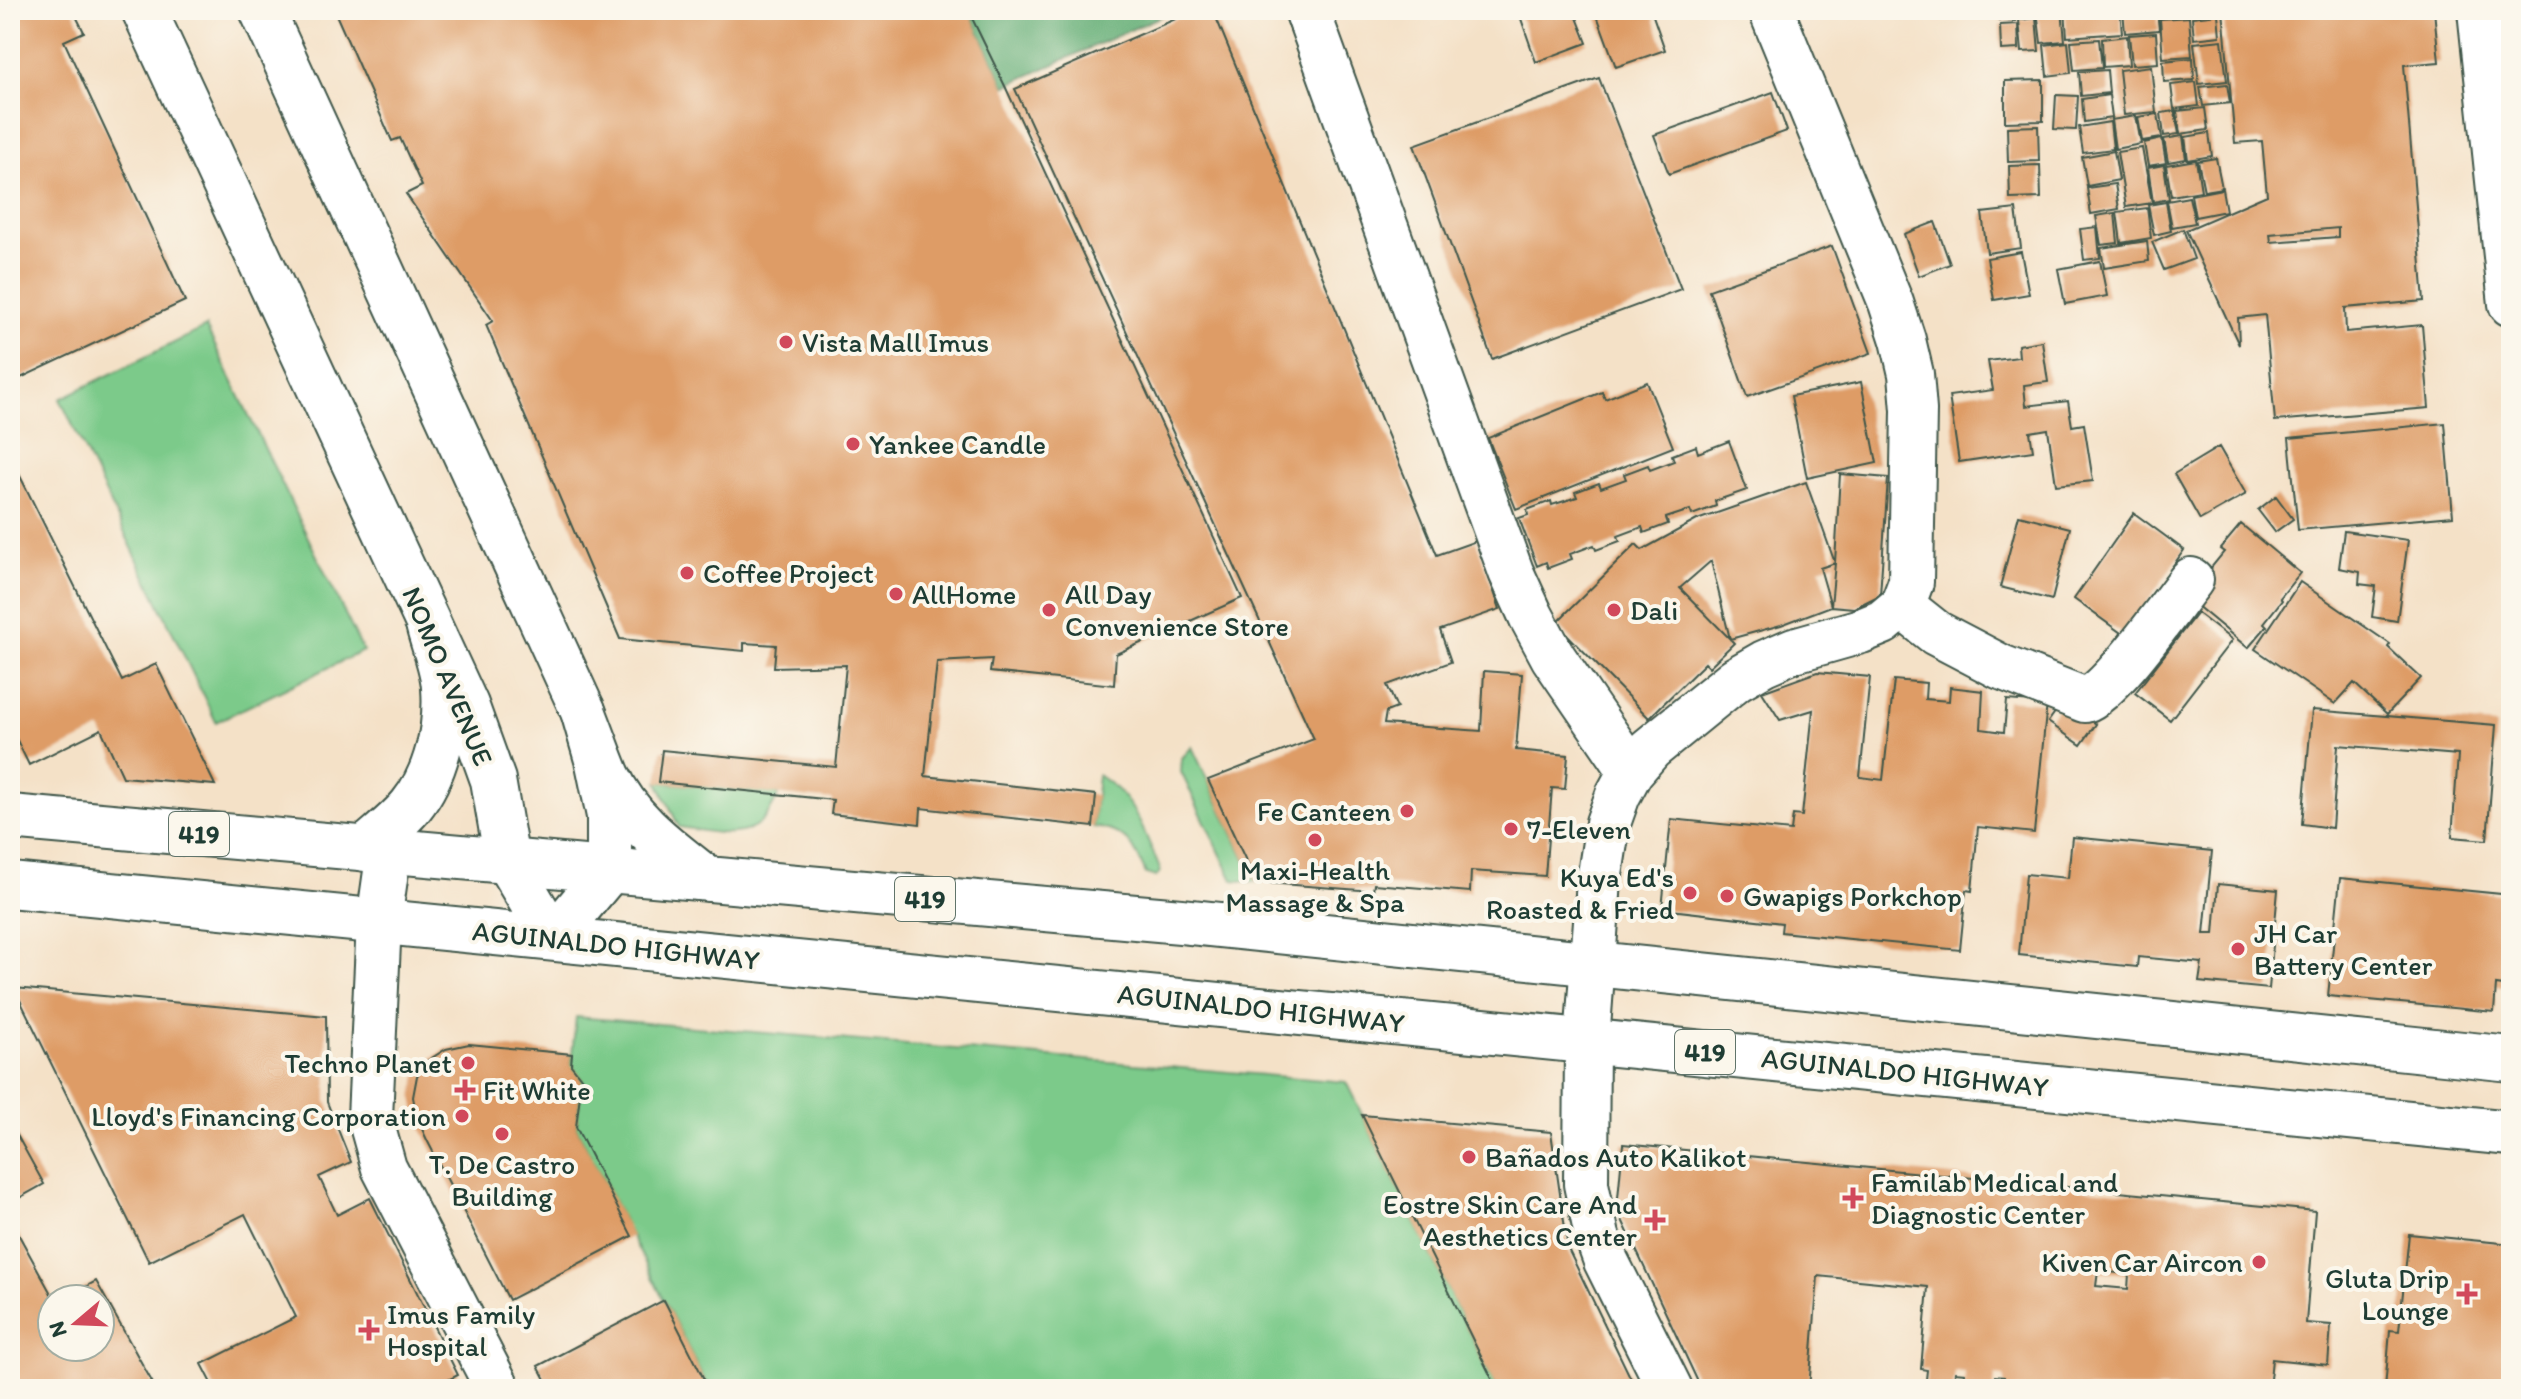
<svg xmlns="http://www.w3.org/2000/svg" width="2521" height="1399" viewBox="0 0 2521 1399" font-family="Itim,sans-serif">
<rect width="100%" height="100%" fill="#fbf7ec"/>
<filter id="ink" filterUnits="userSpaceOnUse"><feTurbulence type="fractalNoise" baseFrequency=".0125" numOctaves="2"/><feDisplacementMap in="SourceGraphic" scale="16" xChannelSelector="R" yChannelSelector="G"/><feConvolveMatrix kernelMatrix="1 2 1 2 8 2 1 2 1" color-interpolation-filters="sRGB"/></filter>
<filter id="wash" filterUnits="userSpaceOnUse"><feTurbulence type="fractalNoise" baseFrequency=".006" numOctaves="4" result="noise"/><feDisplacementMap in="SourceGraphic" scale="32" xChannelSelector="R" yChannelSelector="G"/><feGaussianBlur stdDeviation="1.8" result="paint"/><feColorMatrix in="noise" values="0 0 0 0 0 0 0 0 0 0 0 0 0 0 0 0 0 1.4 0 .05"/><feComposite in="paint" operator="in"/></filter>
<g filter="url(#wash)">
<rect width="100%" height="100%" fill="#f4e1c7"/>
<path fill="#7bca8a" stroke="#4d845f" stroke-width="2" d="M206,327L363,651L216,722L60,399Z
M1192,747L1256,882L1233,880L1181,772L1182,758Z
M1098,775C1136,799 1143,830 1160,869L1159,874L1156,877L1146,874C1134,846 1127,831 1093,827Z
M658,782L779,794C774,803 769,815 761,822C742,842 704,830 679,827Z
M576,1017L1346,1082L1497,1389H709L576,1127L582,1079L571,1065Z"/>
<path fill="#64ae76" stroke="#427655" stroke-width="2" d="M968,10H1175L1005,86Z"/>
<g id="blocks">
<path fill="#de9c66" fill-rule="evenodd" d="M10,10H73L84,32L64,41L185,301L10,383Z
M334,10H968L1005,86L1242,598L1116,654L1114,685L990,672L992,659L937,662L925,776L1096,795L1093,827L921,808L920,824L831,814L833,800L658,782L662,750L836,767L846,665L774,667L776,645L744,643V651L620,639L486,325L493,321L406,194L422,186L400,138L392,141Z
M1196,10H1213L1437,555L1476,541L1500,609L1440,630L1451,662L1387,685L1397,708L1386,712L1384,724L1481,731L1484,671L1522,674L1516,750L1568,755L1565,789L1552,788L1545,876L1471,871L1470,892L1374,884L1373,891L1256,882L1208,780L1314,739L1015,89Z
M1518,10H1574L1587,43L1536,62Z
M1595,10H1651L1665,50L1616,67Z
M2000,10H2017L2016,21L1999,20Z
M2037,10H2062L2065,41L2041,43Z
M2065,10H2120L2122,33L2067,37Z
M2123,10H2157L2159,30L2125,33Z
M2223,10H2434L2439,62L2404,65L2424,301L2345,308L2346,332L2422,325L2429,408L2275,421L2265,315L2238,318L2239,345L2186,230L2267,195L2262,141L2235,143ZM2338,228V237L2271,242L2270,234Z
M2218,14L2220,36L2194,39L2192,17Z
M2189,17L2192,56L2163,58L2160,19Z
M2036,18L2039,51L2022,52L2019,20Z
M2018,24L2019,49L2001,50L2000,25Z
M2156,33L2158,63L2132,65L2129,35Z
M2127,36L2129,65L2103,67L2102,39Z
M2099,39L2102,68L2074,70L2071,41Z
M2222,40L2227,81L2199,84L2194,43Z
M2068,42L2071,73L2047,76L2044,45Z
M2193,58L2194,80L2164,82L2163,61Z
M2151,66L2156,112L2124,115L2119,70Z
M2107,70L2109,93L2081,96L2079,72Z
M1599,78L1681,289L1492,359L1414,145Z
M2043,80V121L2005,122V81Z
M2196,82L2199,106L2174,109L2171,85Z
M2227,84L2230,103L2203,106L2200,87Z
M1773,92L1787,131L1669,174L1654,135Z
M2056,95L2078,96L2076,130L2054,129Z
M2109,95L2112,118L2084,122L2082,99Z
M2205,108L2208,130L2180,134L2177,111Z
M2175,111L2179,134L2164,136L2161,113Z
M2158,114L2162,138L2142,141L2138,117Z
M2136,116L2141,144L2115,149L2111,120Z
M2110,122L2113,149L2083,153L2079,127Z
M2038,126L2039,161L2008,162L2007,127Z
M2209,133L2212,156L2188,160L2185,137Z
M2183,136L2186,159L2168,162L2164,139Z
M2162,139L2166,163L2148,166L2144,143Z
M2142,148L2152,203L2126,207L2117,152Z
M2114,151L2119,180L2087,186L2082,157Z
M2216,158L2222,188L2204,191L2198,161Z
M2196,160L2201,191L2171,196L2166,165Z
M2040,165L2041,198L2010,199L2009,166Z
M2164,165L2169,199L2153,202L2148,168Z
M2115,184L2119,209L2091,214L2087,188Z
M2222,189L2226,211L2195,217L2191,195Z
M2189,197L2195,223L2172,227L2167,201Z
M2166,202L2171,231L2154,235L2148,205Z
M2147,208L2151,238L2121,243L2117,212Z
M2016,209L2021,248L1987,253L1982,213Z
M2115,213L2118,243L2101,245L2096,216Z
M1935,222L1950,264L1919,276L1904,234Z
M2097,227L2100,258L2084,260L2080,229Z
M2183,229L2194,259L2164,270L2152,242Z
M2147,241L2149,261L2104,268L2101,248Z
M1832,246L1871,353L1747,397L1709,290Z
M2021,252L2029,294L1994,300L1987,258Z
M2100,261L2107,296L2065,304L2058,269Z
M2042,341L2048,382L2024,385L2026,406L2068,401L2072,426L2084,424L2093,481L2056,485L2048,429L2030,432L2033,451L1959,462L1949,396L1993,390L1988,361L2019,357L2018,345Z
M1647,382L1673,447L1516,509L1488,438L1602,392L1605,399Z
M1861,382L1877,463L1807,478L1791,396Z
M2445,423L2453,516L2298,530L2289,438Z
M1729,441L1747,490L1715,501L1716,506L1692,515L1690,510L1666,518L1668,524L1644,533L1642,527L1618,536L1620,541L1596,550L1594,545L1570,554L1572,559L1548,568L1546,562L1537,566L1519,518L1528,515L1527,510L1551,501L1552,505L1577,497L1575,492L1599,483L1601,488L1626,479L1624,474L1648,465L1650,470L1674,461L1672,455L1696,446L1698,453Z
M2219,447L2246,494L2200,520L2174,474Z
M10,456L122,681L156,664L215,785L123,777L101,729L29,765L10,726Z
M1840,474L1888,478L1880,595L1854,608L1831,606L1781,625L1730,639L1711,561L1680,588L1734,643L1709,667L1705,663L1649,718L1556,623L1636,544L1642,550L1697,520L1806,482L1835,563L1820,568L1831,606L1835,563Z
M2276,496L2293,519L2275,532L2258,510Z
M2134,513L2184,550L2124,635L2074,599Z
M2019,515L2070,528L2052,600L2000,587Z
M2241,524L2300,573L2280,598L2282,600L2264,623L2267,626L2248,648L2190,600L2205,575L2224,552L2220,549Z
M2344,531L2408,540L2397,621L2372,617L2376,586L2359,584L2360,572L2339,568Z
M2300,582L2390,644L2388,647L2421,678L2387,714L2354,683L2335,704L2255,649Z
M2197,613L2232,640L2170,720L2135,693Z
M1817,672L1870,677L1860,777L1883,780L1894,680L1926,683L1925,699L1949,701L1950,687L1983,691L1981,729L2004,732L2007,700L2047,703L2034,833L1978,827L1972,891L1966,890L1960,950L1781,932L1782,923L1662,909L1671,819L1791,831L1793,815L1802,816L1813,710L1780,720L1762,692Z
M2064,700L2096,724L2081,745L2048,722Z
M2312,710L2496,725L2487,840L2452,837L2458,755L2338,745L2332,828L2302,824Z
M2072,837L2212,851L2204,934H2214L2218,884L2278,890L2269,989L2199,982L2202,963L2138,957L2137,967L2019,955L2026,874L2068,878Z
M2340,878L2511,895V987L2496,985L2494,1012L2328,996Z
M14,988L326,1016L327,1102L351,1162L319,1177L337,1215L370,1198L458,1375L430,1389H215L202,1364L296,1317L245,1214L149,1262Z
M469,1044L572,1054L571,1065L582,1079L576,1127L632,1236L509,1300L427,1140L417,1118L413,1097L417,1076L427,1061L446,1049Z
M1362,1115L1551,1132L1568,1249L1636,1389H1497Z
M10,1127L13,1128L44,1184L10,1203Z
M1623,1144L2315,1211L2306,1323L2331,1325L2328,1365L2272,1359L2269,1389H2004V1377L1995,1376L1994,1389H1964L1965,1373L1955,1372L1953,1389H1925L1927,1370L1921,1369L1928,1287L1818,1276L1809,1389H1768L1698,1382L1617,1209ZM2098,1271L2129,1274L2128,1289L2096,1286Z
M10,1219L54,1299H52V1347H100V1299H63L96,1281L156,1389H10Z
M2409,1234L2511,1244V1389H2385L2390,1330L2399,1331Z
M664,1300L709,1389H550L538,1366Z"/>
</g>
</g>
<g filter="url(#ink)">
<use href="#blocks" fill-opacity="0" stroke="#3f564a" stroke-width="2"/>
<g fill="none" stroke-linecap="round" stroke-linejoin="round">
<defs>
<path id="minor" d="M1307,10L1511,572L1531,616L1553,657L1631,771
M2480,10L2511,304
M1902,606L1936,633L2001,667L2085,700C2112,691 2170,606 2191,580
M389,850L379,921L370,1118L384,1168L498,1389
M1670,1389L1606,1261L1597,1236L1586,1184L1587,1041L1599,881L1608,823L1618,795L1631,771L1650,749L1736,679L1764,663L1794,650L1861,631L1883,622L1902,606L1911,582L1914,410L1911,374L1903,340L1891,303L1771,10"/>
<path id="secondary" d="M144,10L466,705L493,780L507,861L553,938L609,871V816L598,763L583,711L262,10"/>
<path id="trunk" d="M583,711C592,733 599,755 608,776C629,821 669,849 707,879
M10,817L1181,921L2511,1059
M365,849C380,835 398,822 411,806C436,775 447,728 444,688C443,668 434,647 429,628
M10,885L2511,1133"/>
</defs>
<use href="#minor" stroke="#3f564a" stroke-width="48"/>
<use href="#secondary" stroke="#3f564a" stroke-width="48"/>
<use href="#trunk" stroke="#3f564a" stroke-width="48"/>
<use href="#minor" stroke="#fff" stroke-width="44"/>
<use href="#secondary" stroke="#fff" stroke-width="44"/>
<use href="#trunk" stroke="#fff" stroke-width="44"/>
</g>
</g>
<g fill="#d1495b" stroke="#fbf7ec" stroke-width="3">
<circle cx="786" cy="342" r="8"/>
<circle cx="853" cy="444" r="8"/>
<circle cx="687" cy="573" r="8"/>
<circle cx="896" cy="594" r="8"/>
<circle cx="1049" cy="610" r="8"/>
<circle cx="1614" cy="610" r="8"/>
<circle cx="1407" cy="811" r="8"/>
<circle cx="1511" cy="829" r="8"/>
<circle cx="1315" cy="840" r="8"/>
<circle cx="1690" cy="893" r="8"/>
<circle cx="1727" cy="896" r="8"/>
<circle cx="2238" cy="949" r="8"/>
<circle cx="468" cy="1063" r="8"/>
<path d="M461 1078h8v8h8v8h-8v8h-8v-8h-8v-8h8z"/>
<circle cx="462" cy="1116" r="8"/>
<circle cx="502" cy="1134" r="8"/>
<circle cx="1469" cy="1157" r="8"/>
<path d="M1849 1186h8v8h8v8h-8v8h-8v-8h-8v-8h8z"/>
<path d="M1651 1208h8v8h8v8h-8v8h-8v-8h-8v-8h8z"/>
<circle cx="2259" cy="1262" r="8"/>
<path d="M2463 1282h8v8h8v8h-8v8h-8v-8h-8v-8h8z"/>
<path d="M365 1318h8v8h8v8h-8v8h-8v-8h-8v-8h8z"/>
</g>
<g text-anchor="middle" stroke-width="8" stroke-linejoin="round" paint-order="stroke">
<g fill="#fbf7ec" stroke="#61756b" stroke-width="2">
<rect x="169" y="812" width="60" height="44" rx="6"/>
<rect x="895" y="877" width="60" height="44" rx="6"/>
<rect x="1675" y="1030" width="60" height="44" rx="6"/>
</g>
<g font-size="26" font-weight="bold" fill="#1f3d34">
<text x="199" y="843">419</text>
<text x="925" y="908">419</text>
<text x="1705" y="1061">419</text>
</g>
<g font-size="28" fill="#1f3d34" stroke="#fbf7ec" text-anchor="start">
<text x="802" y="352">Vista Mall Imus</text>
<text x="869" y="454">Yankee Candle</text>
<text x="703" y="583">Coffee Project</text>
<text x="912" y="604">AllHome</text>
<text x="1065" y="604">All Day<tspan x="1065" dy="32">Convenience Store</tspan></text>
<text x="1630" y="620">Dali</text>
<text x="1391" y="821" text-anchor="end">Fe Canteen</text>
<text x="1527" y="839">7-Eleven</text>
<text x="1315" y="880" text-anchor="middle">Maxi-Health<tspan x="1315" dy="32">Massage &amp; Spa</tspan></text>
<text x="1674" y="887" text-anchor="end">Kuya Ed's<tspan x="1674" dy="32">Roasted &amp; Fried</tspan></text>
<text x="1743" y="906">Gwapigs Porkchop</text>
<text x="2254" y="943">JH Car<tspan x="2254" dy="32">Battery Center</tspan></text>
<text x="452" y="1073" text-anchor="end">Techno Planet</text>
<text x="483" y="1100">Fit White</text>
<text x="446" y="1126" text-anchor="end">Lloyd's Financing Corporation</text>
<text x="1485" y="1167">Bañados Auto Kalikot</text>
<text x="502" y="1174" text-anchor="middle">T. De Castro<tspan x="502" dy="32">Building</tspan></text>
<text x="1871" y="1192">Familab Medical and<tspan x="1871" dy="32">Diagnostic Center</tspan></text>
<text x="1637" y="1214" text-anchor="end">Eostre Skin Care And<tspan x="1637" dy="32">Aesthetics Center</tspan></text>
<text x="2243" y="1272" text-anchor="end">Kiven Car Aircon</text>
<text x="2449" y="1288" text-anchor="end">Gluta Drip<tspan x="2449" dy="32">Lounge</tspan></text>
<text x="387" y="1324">Imus Family<tspan x="387" dy="32">Hospital</tspan></text>
</g>
<g font-size="28" fill="#1f3d34" stroke="#fbf7ec">
<text transform="translate(448 676) rotate(67)" y="10">NOMO AVENUE</text>
<text transform="translate(616 945) rotate(6)" y="10">AGUINALDO HIGHWAY</text>
<text transform="translate(1261 1008) rotate(6)" y="10">AGUINALDO HIGHWAY</text>
<text transform="translate(1905 1072) rotate(6)" y="10">AGUINALDO HIGHWAY</text>
</g>
</g>
<rect width="2521" height="1399" fill="none" stroke="#fbf7ec" stroke-width="40"/>
<g transform="translate(76 1323) rotate(251)"><circle r="38" fill="#fbf7ec" stroke="#a3ada2" stroke-width="2"/>
<path d="M0-6L14 30L0 20L-14 30Z" fill="#d1495b"/>
<text y="-12" font-size="22" font-weight="bold" text-anchor="middle" fill="#1f3d34">N</text>
</g>
</svg>
